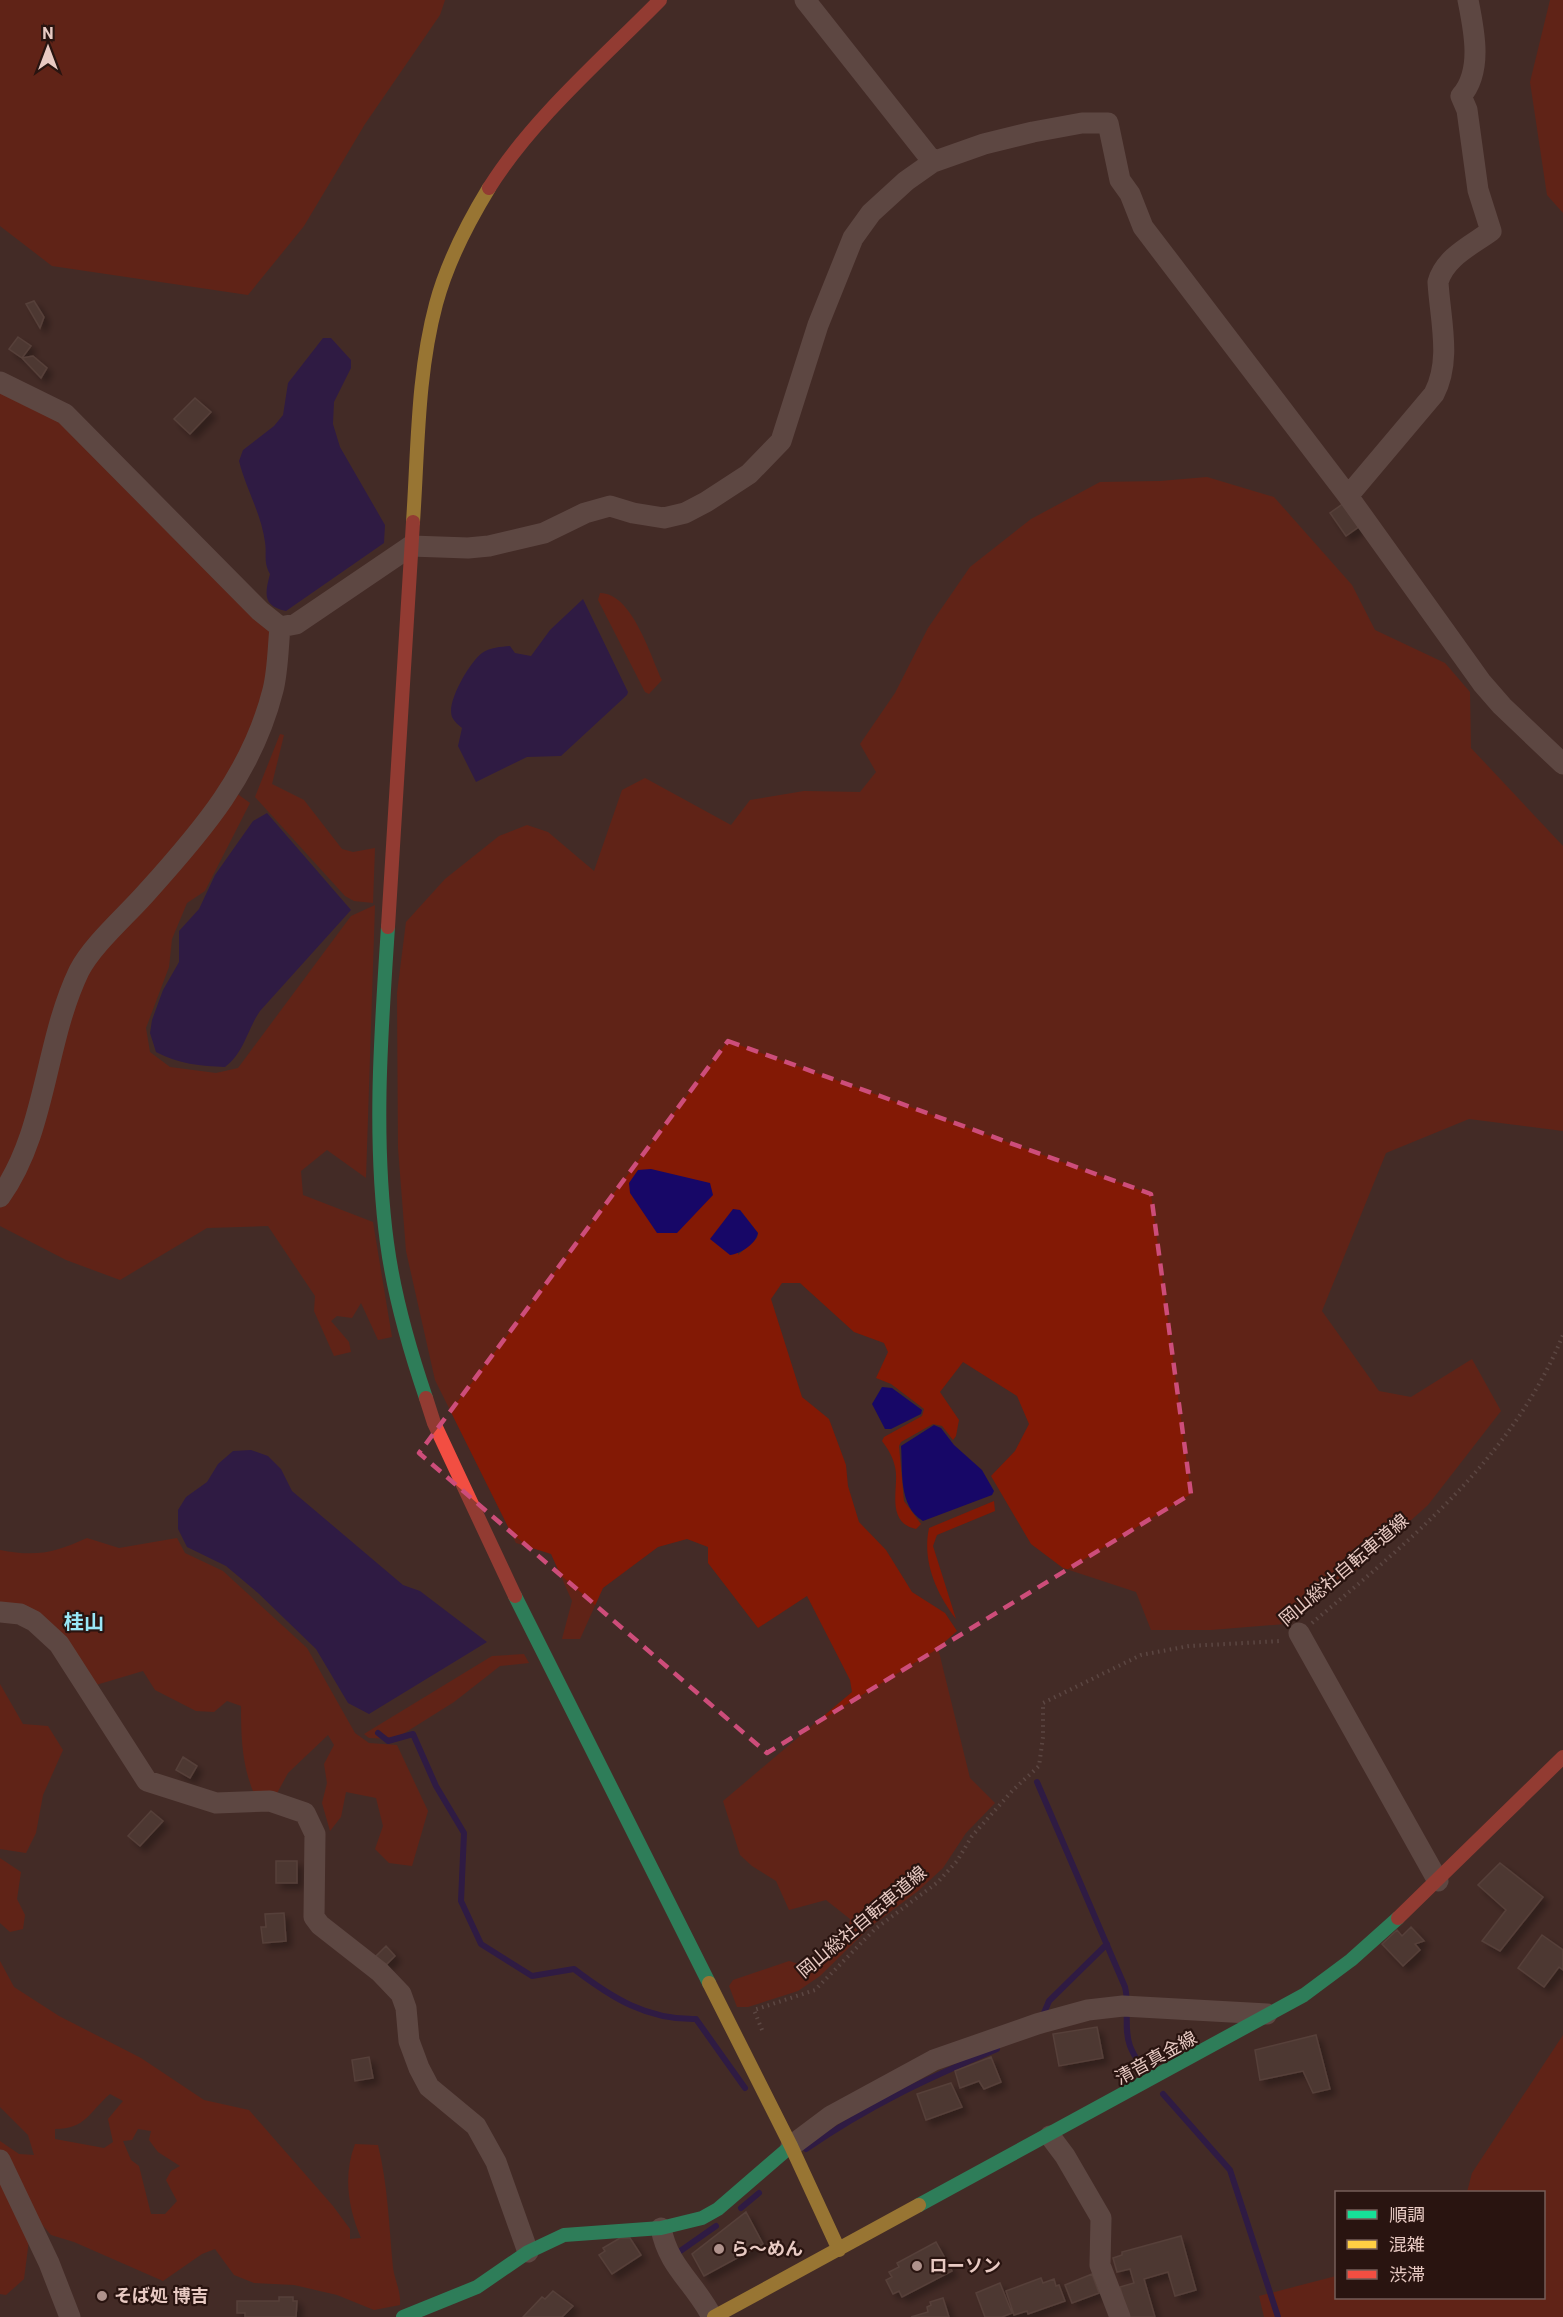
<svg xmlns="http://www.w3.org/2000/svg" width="1563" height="2317" viewBox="0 0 1563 2317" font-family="Roboto,'Noto Sans JP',sans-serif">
<defs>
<filter id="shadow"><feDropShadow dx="5.5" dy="5.5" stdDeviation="3" flood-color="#0009"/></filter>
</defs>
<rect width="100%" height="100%" fill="#442b27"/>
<path fill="#831905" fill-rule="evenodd" d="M0,0H445L440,15L365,124L304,226L248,295L52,266L0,226Z
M1550,0H1563V213L1547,195L1530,82Z
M0,392L59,422L271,632L265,683L248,747L225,785L250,803L205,891L187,903L172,939L169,967L146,1028L150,1052L170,1067L216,1073L238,1068L351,916L375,905L366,1178L327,1150L301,1171L303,1195L373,1222L392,1337L378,1340L361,1303L352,1318L337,1316L331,1321L349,1342L351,1352L334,1356L314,1311L315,1296L268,1226L207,1228L120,1280L66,1260L0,1226Z
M1207,477L1274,497L1352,585L1375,630L1445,663L1470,692L1471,748L1563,846V1131L1469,1119L1386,1153L1322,1311L1379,1391L1411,1397L1472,1359L1501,1411L1428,1505L1349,1576L1286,1624L1211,1630H1151L1136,1592L1063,1568L1031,1544L991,1476L1015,1451L1029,1424L1017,1396L963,1362L940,1392L959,1420L956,1436L953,1440L942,1426L933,1424L901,1442L899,1446L904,1501L921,1524L916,1529C884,1522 900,1486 895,1467C893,1457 888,1449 882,1441L884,1437L922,1416L924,1409L891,1384L876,1378L888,1352L884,1343L854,1332L800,1283H782L771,1299L802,1397L829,1419L846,1465L848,1486L859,1522L886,1550L912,1592L945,1613L957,1631L938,1648L970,1778L995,1803L966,1833L943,1868L918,1891L870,1927L820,1976L798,1991L748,2007H737L729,1986L733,1980L789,1961L809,1967C825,1955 848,1941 850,1919L826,1900L789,1910L776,1881L752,1866L740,1855L723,1801L852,1692L850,1680L807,1596L758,1628L708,1563V1547L687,1539L658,1547L603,1588L580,1639H562L572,1601L551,1554L516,1543L435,1380L406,1251L398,1148L397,993L406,922L445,879L499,836L527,825L548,832L594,871L622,790L645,778L731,825L750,800L804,791L860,792L876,772L860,744L895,693L928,628L970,567L1031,519L1100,482L1160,481ZM740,1210L758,1233L757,1238L738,1255Z
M600,593C632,593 650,655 662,680L649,694L645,692L598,600Z
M280,734L284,735L272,784L304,800L342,849L353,852L375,848L373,903L354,901L345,896L255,797Z
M994,1501L995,1511L937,1535L933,1546L956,1619C936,1593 922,1561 929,1528Z
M87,1538L119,1548L177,1538L185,1553L223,1571L307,1648L355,1733L369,1743L397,1745L428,1811L412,1866L389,1863L375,1849L383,1826L376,1798L346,1792L341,1817L330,1831L322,1803L327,1783L324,1764L334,1745L328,1735L288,1773L275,1797L255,1796C242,1767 241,1738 241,1706L227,1701L214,1712L196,1711L155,1690L143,1671L96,1685L0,1603V1550C36,1557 54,1553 87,1538Z
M524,1654L529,1663L500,1666L454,1702L395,1739L369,1738L364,1734L492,1656Z
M0,1684L23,1724L48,1726L63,1750L43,1795L36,1833L26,1853L0,1849Z
M0,1858L21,1872L17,1899L25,1915L23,1929L10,1932L0,1923Z
M0,1961L14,1987L59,2016L141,2058L204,2100L249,2110L333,2206L350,2229V2239L361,2238C348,2208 343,2175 355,2144L378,2145C388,2186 389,2226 393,2268C395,2281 401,2291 400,2305L374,2310L337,2295L294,2285L254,2283L234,2275L215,2249L202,2254L163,2281L74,2242L51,2235L37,2219L29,2240L24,2279L6,2295L0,2294V2141L19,2154L34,2155L28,2135L0,2107ZM110,2094L123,2101L108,2119L113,2142L104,2148L55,2139V2129C86,2129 89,2112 110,2094ZM138,2129L151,2131L149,2140L158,2152L180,2166L171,2171L166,2180L177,2201L165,2214H151L139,2166L131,2160L123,2141L132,2140Z
M1563,2035V2317H1264L1259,2296L1336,2276V2298H1544V2192H1467L1472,2173Z"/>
<path fill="#170767" d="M323,338H331L351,360V368L334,402L333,424L340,447L385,525L384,543L286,611C262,606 265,593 270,574C263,561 267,555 265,542C261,513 246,489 239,461L243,450L274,426L283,415L288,383Z
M583,599L628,692L627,695L561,756L527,757L476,782L458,746L462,728C458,725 454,721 452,717C446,702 470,662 482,653C491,647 500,647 510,646L515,653L531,656L550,630Z
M267,813L351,910L260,1011C247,1030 244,1053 225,1067C201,1066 178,1064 156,1052L150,1033L152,1020L163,990L179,962V931L199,909L215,875L253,821Z
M651,1169L710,1183L713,1195L677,1233H657L630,1193L629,1183L638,1170Z
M733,1209L740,1210L758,1233C756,1244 740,1254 730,1255L710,1239Z
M882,1387L892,1388L922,1410L921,1414L891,1429H885L872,1404Z
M934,1425L941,1428L954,1445L982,1470L994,1491L992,1495L923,1521C898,1506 903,1471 901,1446Z
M251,1450L268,1456L281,1469L292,1491L403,1585L420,1591L487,1642L369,1714L348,1703L316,1649L258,1593L226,1566L187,1547L178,1529V1510L186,1497L207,1482L218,1464L233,1451Z"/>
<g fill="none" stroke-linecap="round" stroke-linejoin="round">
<path stroke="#170767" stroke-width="6" d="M378,1733L388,1741L413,1734L436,1786L464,1833L461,1901L481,1944L532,1976L574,1969C612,1998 647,2020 696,2019L745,2088
M1037,1782L1125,1987C1130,2006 1123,2027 1130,2046C1133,2054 1138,2061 1142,2068
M1044,2013L1049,2001L1107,1944
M1163,2094L1230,2170L1278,2317
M806,2149C870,2105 926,2079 997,2049
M741,2208L759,2193
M676,2254L716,2226"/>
</g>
<path fill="#5a4740" stroke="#6e5a52" stroke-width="1.5" filter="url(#shadow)" d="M34,301L44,317L40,328L26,304Z
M18,337L31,346L22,358L9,349Z
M33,356L47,368L41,378L22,358Z
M195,398L211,412L190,434L174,419Z
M1344,503L1360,526L1346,536L1330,513Z
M183,1757L197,1766L190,1778L176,1770Z
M151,1811L163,1821L140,1846L128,1836Z
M276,1861H297V1883H276Z
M1500,1863L1543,1897L1500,1951L1482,1941L1506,1910L1478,1885Z
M284,1913L286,1941L263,1943L261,1927H266L265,1914Z
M1411,1927L1424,1941L1415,1944L1420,1950L1403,1966L1382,1944L1397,1930L1402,1936Z
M1542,1935L1563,1950V1970L1559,1967L1544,1987L1518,1968Z
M386,1946L395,1956L385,1966L375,1957Z
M1097,2027L1103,2058L1059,2066L1053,2034Z
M1316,2035L1330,2089L1313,2093L1303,2071L1260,2080L1255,2050Z
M369,2057L373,2078L355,2081L352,2060Z
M991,2057L1001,2082L984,2089L979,2081L960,2088L955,2071Z
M951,2083L962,2107L926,2120L917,2094Z
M746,2212L763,2244L704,2276L692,2254Z
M1181,2236L1196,2290L1175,2296L1168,2272L1144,2279L1155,2317H1128L1120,2287L1134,2283L1130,2269L1117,2272L1113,2258L1122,2255V2252Z
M620,2238H630L641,2255L612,2274L599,2255L605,2251L603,2248Z
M936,2242L952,2271L902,2297L899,2291L893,2294L886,2280L892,2277L889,2272L899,2267L897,2263Z
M1092,2274L1099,2293L1072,2303L1065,2285Z
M1041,2278L1043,2283L1054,2279L1056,2286L1059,2285L1065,2301L1028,2314L1027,2311L1014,2315L1006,2291Z
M1000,2283L1012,2313L1002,2317H985L976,2293Z
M553,2291L573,2306L562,2317H523L542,2297L545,2299Z
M279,2297H293V2301H297L296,2317H245V2313H237V2301H279Z
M943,2298L949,2317H911L928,2312L927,2307L931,2305L930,2302Z"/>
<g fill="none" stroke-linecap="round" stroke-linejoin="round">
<path stroke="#7a6865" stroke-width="4" stroke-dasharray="1.5 4.5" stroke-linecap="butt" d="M1312,1623C1411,1540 1513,1457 1563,1335
M762,2030L754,2010L815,1990L875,1929L938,1882L957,1861L972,1836L1013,1790L1039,1766L1043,1737V1703L1141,1655L1189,1646L1281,1641"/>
<path stroke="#7d6965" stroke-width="21" d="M805,0L933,162
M0,382L65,414L260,611L280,627L296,624L411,546L468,548L489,546L544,533L585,513L610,506L633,513L664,518L685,513L706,502L749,474L781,441L818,325L853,238L871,213L906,181L933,162L984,144L1033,132L1082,123H1108L1120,180L1130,194L1143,227L1348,496L1482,683L1502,706L1563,764
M1348,496L1434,394C1452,360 1440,319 1438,282C1445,257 1472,245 1491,231L1478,190L1467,110L1461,96C1483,71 1474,30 1468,0
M0,1197C47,1131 44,1044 79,971C93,944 127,915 147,892C203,830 252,773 273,690C278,670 278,647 280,627
M0,1612L20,1614L34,1621L59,1644L147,1781L216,1803L270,1801L305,1813L315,1834L314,1917L320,1925L380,1972L401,1994L406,2008L409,2041L419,2068L429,2087L476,2126L496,2162L528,2252
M1299,1633L1438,1881
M1050,2136L1065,2156L1101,2218L1100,2265L1120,2317
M791,2146L831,2116L934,2060L1037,2024L1088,2010L1123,2006L1267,2014
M0,2160L49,2263L70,2317
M661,2228C668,2267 695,2283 712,2317"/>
<path stroke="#16e098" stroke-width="14" d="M388,927C381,1033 373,1138 387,1243C394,1296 409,1348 426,1398
M515,1596L709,1983
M919,2205L1304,1995L1351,1960L1398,1918
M403,2317L477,2287L528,2252L564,2235L661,2228L702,2218L718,2209L791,2146"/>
<path stroke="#ffcf43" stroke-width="14" d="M413,522C418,450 417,375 436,304C447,263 467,224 489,188
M709,1983L791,2146L839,2250
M714,2317L919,2205"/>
<path stroke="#f24e42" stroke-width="14" d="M489,188C532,119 603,58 660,0
M388,927L413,522
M426,1398L434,1423L515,1596
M1398,1918L1563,1757"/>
</g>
<path d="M0 0H1563V2317H0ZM728,1041L1151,1194L1191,1494L767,1753L419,1453Z" fill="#442b27" fill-opacity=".55" fill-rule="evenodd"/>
<path fill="none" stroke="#cd4d7a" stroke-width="4.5" stroke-dasharray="12 8" stroke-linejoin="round" d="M728,1041L1151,1194L1191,1494L767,1753L419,1453Z"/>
<g fill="#af928c" stroke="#291410" stroke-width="2">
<circle cx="719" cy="2249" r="6"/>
<circle cx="917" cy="2266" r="6"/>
<circle cx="102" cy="2296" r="6"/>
</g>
<g text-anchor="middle" stroke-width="4.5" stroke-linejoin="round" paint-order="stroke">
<g font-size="18" fill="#e8cac3" stroke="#291410">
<text transform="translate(1344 1570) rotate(-40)" y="6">岡山総社自転車道線</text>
<text transform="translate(862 1922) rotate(-40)" y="6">岡山総社自転車道線</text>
<text transform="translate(1156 2058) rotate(-29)" y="6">清音真金線</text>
</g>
<g font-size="18" font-weight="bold" fill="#e8cac3" stroke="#291410" text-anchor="start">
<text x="731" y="2255">ら～めん</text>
<text x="929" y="2272">ローソン</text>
<text x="114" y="2302">そば処 博吉</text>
</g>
<g font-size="20" font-weight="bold" fill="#99e7f7" stroke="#291410">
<text x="84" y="1629">桂山</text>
</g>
</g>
<rect x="1335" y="2191" width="210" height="108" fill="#291410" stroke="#755d58" stroke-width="1.5"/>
<rect x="1347" y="2210" width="30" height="9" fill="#16e098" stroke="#755d58" stroke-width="1.5"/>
<text x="1389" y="2221" font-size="18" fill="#e8cac3">順調</text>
<rect x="1347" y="2240" width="30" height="9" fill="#ffcf43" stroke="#755d58" stroke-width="1.5"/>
<text x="1389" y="2251" font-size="18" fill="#e8cac3">混雑</text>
<rect x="1347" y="2270" width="30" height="9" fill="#f24e42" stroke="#755d58" stroke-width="1.5"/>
<text x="1389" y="2281" font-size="18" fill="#e8cac3">渋滞</text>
<g transform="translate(48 48)" stroke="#291410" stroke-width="4.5" paint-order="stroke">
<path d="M0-4.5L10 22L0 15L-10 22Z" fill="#e8cac3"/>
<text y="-9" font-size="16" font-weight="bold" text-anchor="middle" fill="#e8cac3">N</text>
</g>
</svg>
